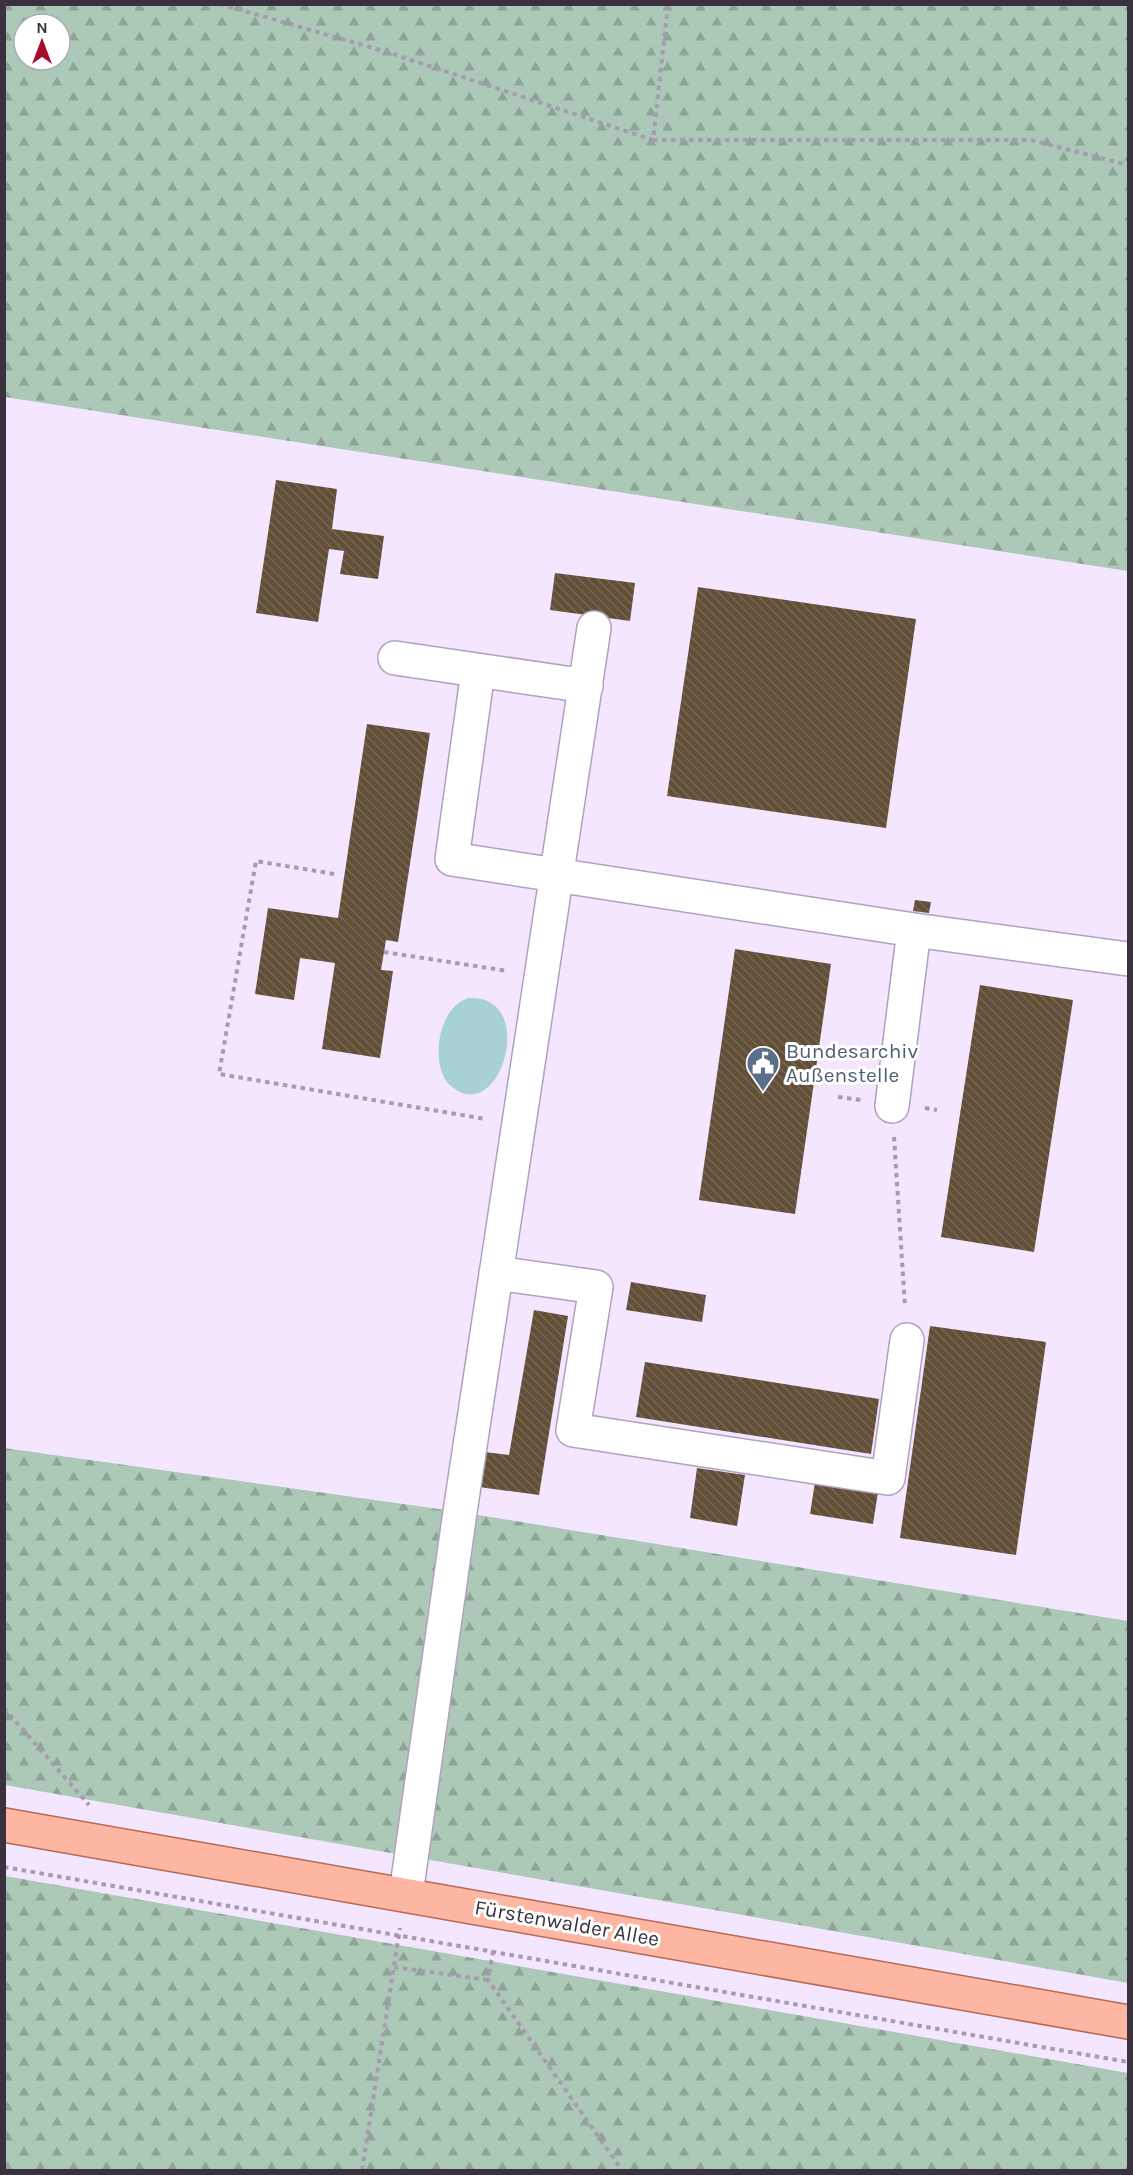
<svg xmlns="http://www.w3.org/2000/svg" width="1133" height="2175" viewBox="0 0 1133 2175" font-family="Karla,sans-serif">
<defs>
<pattern id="forest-firs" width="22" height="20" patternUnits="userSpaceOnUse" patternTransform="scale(1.5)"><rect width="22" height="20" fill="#acc9b8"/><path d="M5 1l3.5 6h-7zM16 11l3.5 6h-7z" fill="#8da497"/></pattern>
<pattern id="building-back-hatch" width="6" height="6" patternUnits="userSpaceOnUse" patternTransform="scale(1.5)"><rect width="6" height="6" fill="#624f37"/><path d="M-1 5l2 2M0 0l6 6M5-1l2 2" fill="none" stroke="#766653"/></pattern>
</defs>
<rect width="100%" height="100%" fill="#f3e6fe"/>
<path fill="url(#forest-firs)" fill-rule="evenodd" d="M4,5H1128V571L5,397ZM24,24H60V60H24Z
M4,1448L460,1512L1128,1621V1983L5,1785Z
M5,1876L1128,2073V2170H5Z"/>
<path fill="#a7d1d5" d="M469,998C539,994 501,1129 451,1086C429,1068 437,1006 469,998Z"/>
<path fill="url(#building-back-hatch)" d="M276,480L337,489L332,529L384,536L378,579L340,574L344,551L329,549L318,622L256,613Z
M555,573L635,583L630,621L550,610Z
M698,587L916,619L886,828L667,796Z
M367,724L430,733L398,942L386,940L381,970L393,971L380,1058L322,1049L335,963L300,958L294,1000L255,994L268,908L338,918Z
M915,900L931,902L929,913L913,911Z
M735,949L831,964L795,1214L699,1200Z
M980,985L1073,1000L1034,1252L941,1237Z
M631,1282L706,1295L702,1322L626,1310Z
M534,1310L568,1316L539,1495L479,1487L485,1452L509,1455Z
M930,1326L1046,1342L1016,1555L900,1538Z
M645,1362L879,1399L871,1454L636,1417Z
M697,1468L745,1475L737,1526L690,1518Z
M815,1482L878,1492L873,1524L810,1514Z"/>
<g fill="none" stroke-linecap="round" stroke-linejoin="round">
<defs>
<path id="minor" d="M395,658L586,686
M478,671L452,859L914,930L1128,959
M892,1106L914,930
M496,1273L596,1287L573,1430L888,1478L907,1340
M406,1894L460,1512L594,628"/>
<path id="major" d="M4,1825L1128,2022"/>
</defs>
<use href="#minor" stroke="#b1a1be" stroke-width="36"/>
<use href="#major" stroke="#b66957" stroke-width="36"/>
<path stroke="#a69baf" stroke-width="4" stroke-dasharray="4.5 4.5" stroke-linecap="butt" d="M220,4L387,52L653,140L668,4
M653,140H1031L1128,165
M334,874L256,861L219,1074L485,1119
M384,952L508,971
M838,1097L861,1100
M925,1108L937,1110
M894,1137L905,1306
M4,1708L89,1805
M4,1867L1128,2062
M493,1951L488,1980L622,2170
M394,1967L488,1980
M362,2170L400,1928"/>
<use href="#minor" stroke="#fff" stroke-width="33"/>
<use href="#major" stroke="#fcb6a2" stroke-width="33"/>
</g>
<defs>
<symbol id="civic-pin" viewBox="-11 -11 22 30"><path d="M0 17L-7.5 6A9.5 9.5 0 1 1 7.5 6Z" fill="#5c6f8a" stroke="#fff"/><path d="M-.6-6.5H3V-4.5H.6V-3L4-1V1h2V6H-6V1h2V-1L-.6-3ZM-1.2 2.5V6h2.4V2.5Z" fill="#fff"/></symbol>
</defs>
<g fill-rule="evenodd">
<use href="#civic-pin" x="744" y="1044" width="38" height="52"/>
</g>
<g text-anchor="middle" stroke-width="6" stroke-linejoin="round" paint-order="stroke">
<g font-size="21" fill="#4e5e75" stroke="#fff" text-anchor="start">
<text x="786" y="1058">Bundesarchiv<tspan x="786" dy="24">Außenstelle</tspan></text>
</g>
<g font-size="21" fill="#39323e" stroke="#fff">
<text transform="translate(567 1923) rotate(10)" y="7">Fürstenwalder Allee</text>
</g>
</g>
<rect width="1133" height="2175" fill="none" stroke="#39323e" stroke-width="12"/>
<g transform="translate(42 42)"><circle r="28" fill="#ffffff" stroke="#b0adb2" stroke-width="1.5"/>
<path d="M0-4.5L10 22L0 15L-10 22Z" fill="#a60d2c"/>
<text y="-9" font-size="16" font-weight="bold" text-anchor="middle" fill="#39323e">N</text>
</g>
</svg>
